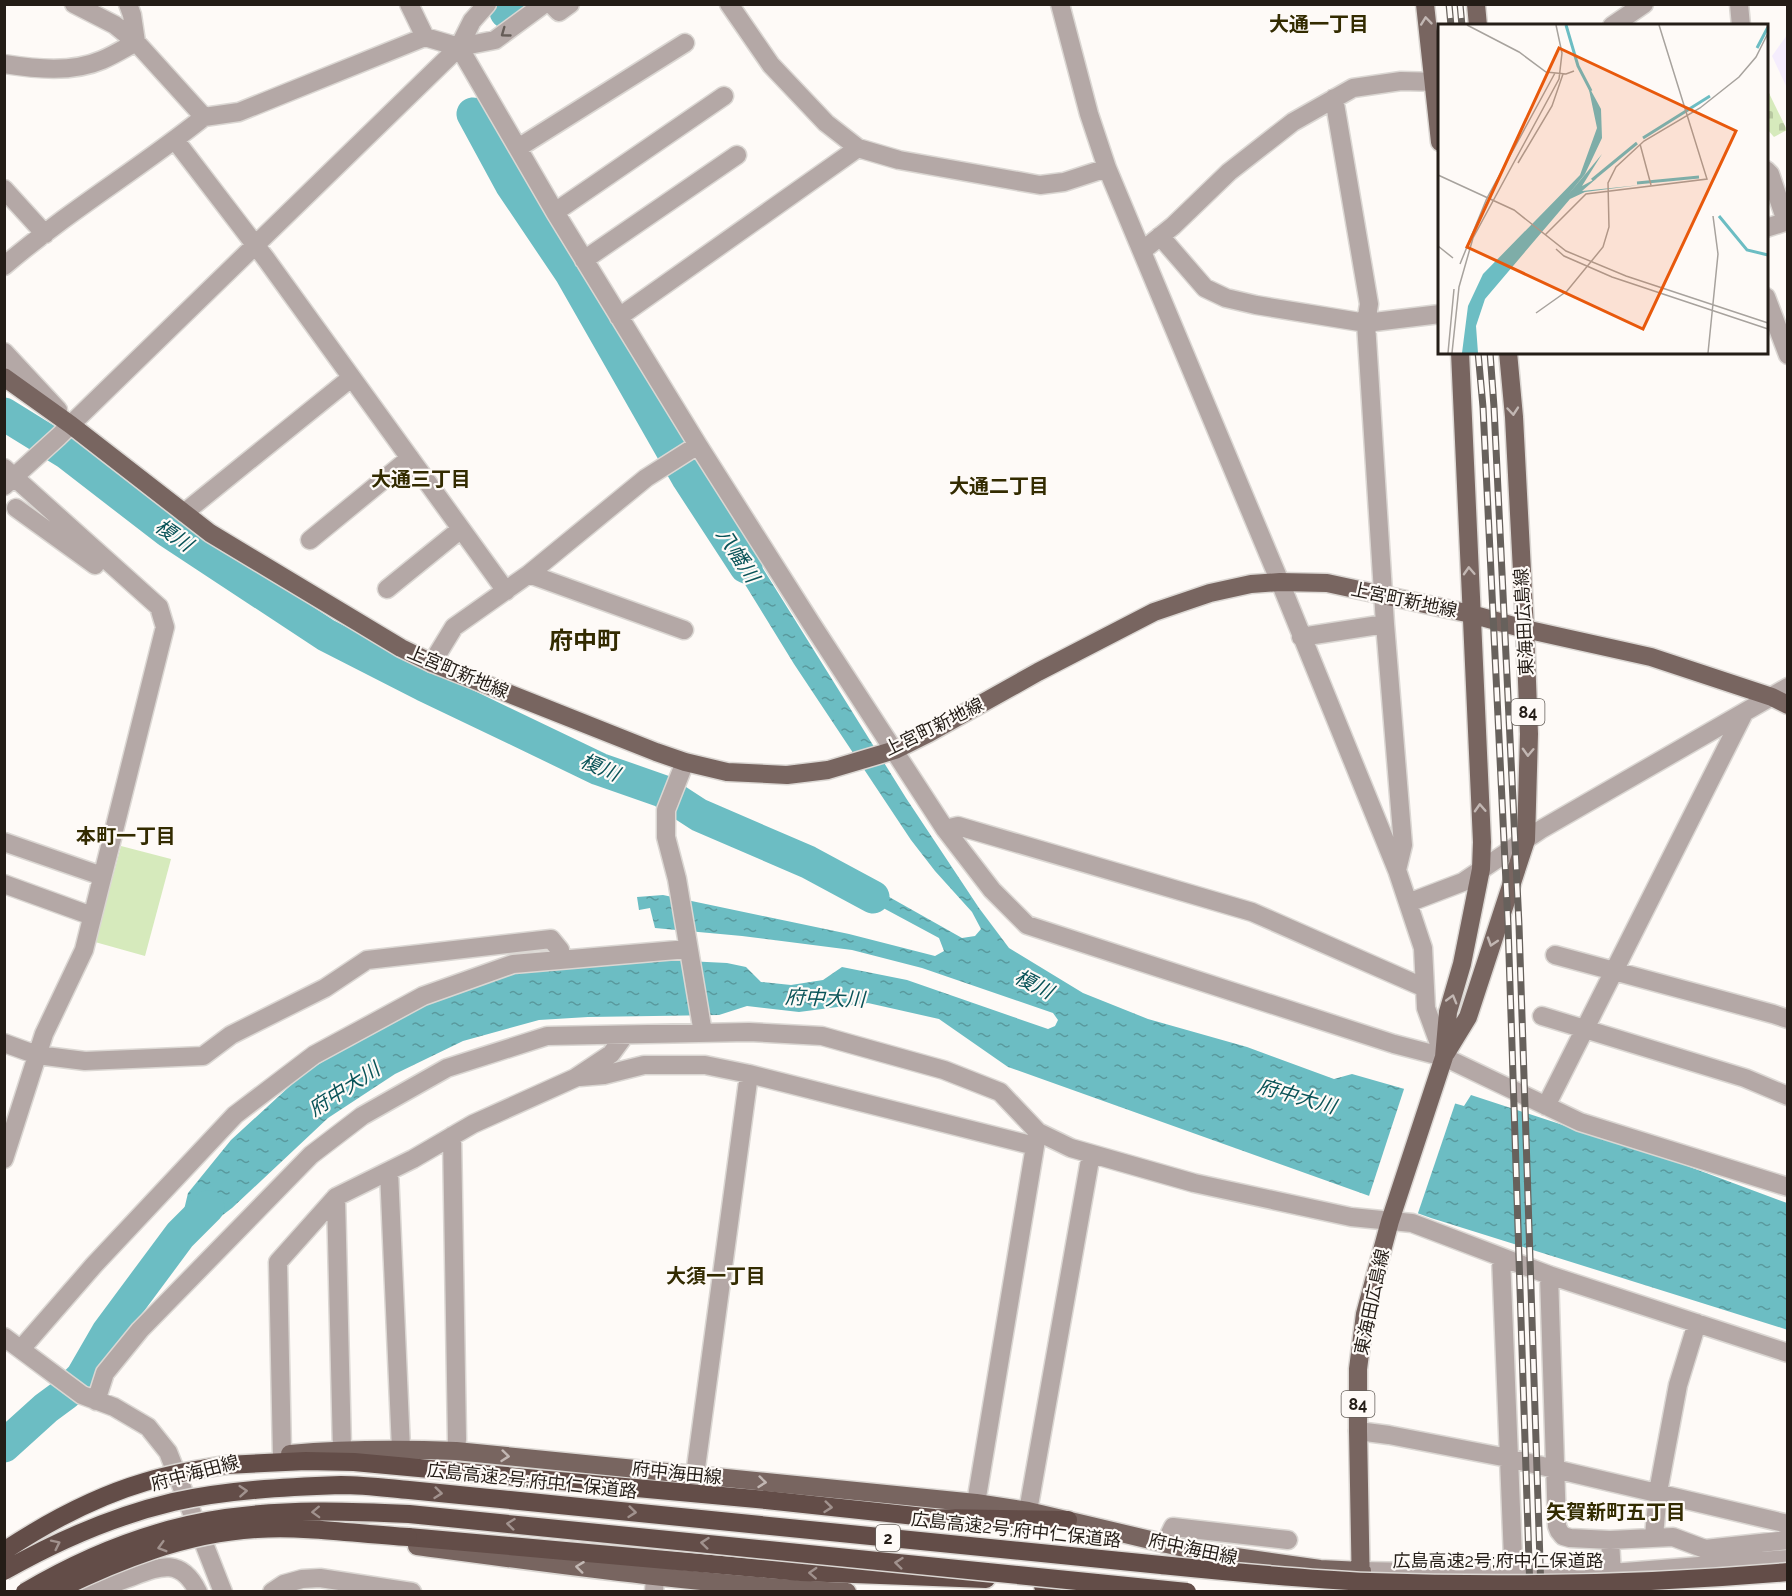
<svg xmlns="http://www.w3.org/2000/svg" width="1792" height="1596" viewBox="0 0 1792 1596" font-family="Raleway,'Noto Sans JP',sans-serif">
<defs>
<pattern id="cemetery-stones" width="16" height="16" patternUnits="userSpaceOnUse" patternTransform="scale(1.5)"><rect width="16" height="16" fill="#d6eabc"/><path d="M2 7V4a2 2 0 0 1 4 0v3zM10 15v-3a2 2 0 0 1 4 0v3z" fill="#b8c8a1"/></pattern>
<pattern id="water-ripples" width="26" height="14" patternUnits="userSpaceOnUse" patternTransform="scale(1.5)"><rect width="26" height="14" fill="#6cbdc3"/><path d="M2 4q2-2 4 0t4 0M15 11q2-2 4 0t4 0" fill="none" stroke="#59999d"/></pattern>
</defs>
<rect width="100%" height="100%" fill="#fefaf7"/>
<path fill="#f5edfd" d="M1787,35V88L1772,56Z"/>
<path fill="url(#cemetery-stones)" d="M1766,87L1787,130L1774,137L1767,129Z"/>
<path fill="#d6eabc" d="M121,846L171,859L145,956L95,942Z"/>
<path fill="url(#water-ripples)" d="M734,522L906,798L979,908L1009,948L1083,993L1148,1019L1247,1047L1334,1079L1352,1074L1464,1106L1471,1095L1682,1164L1787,1203L1788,1330L1431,1218L1008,1067L939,1019L868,1003L799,1012L747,1006L719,1015L588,1017L539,1020L463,1041L395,1074L328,1118L232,1208L174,1252L188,1193L231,1140L303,1074L387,1021L442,993L517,968L667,960L727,963L746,967L761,982L791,985L823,980L842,967L907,980L1048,1029L1055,1026L1058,1020L1053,1013L922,968L852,950L742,936L655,928L650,908L639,910L637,897L663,895L849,934L935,956L944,951L939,938L833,881L836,867L962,938L975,936L981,929L972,912L935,871L911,840L794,664L714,534Z"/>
<path fill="#fefaf7" d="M1405,1086L1456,1101L1417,1216L1368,1199Z"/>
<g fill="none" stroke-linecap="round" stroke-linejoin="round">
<path stroke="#6cbdc3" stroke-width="33" d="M506,12L514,4
M473,114L511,184L571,273L688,478L746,567
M4,414L67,453L168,531L326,635L424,685L599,769L662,791L699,815L808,862L873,897
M4,1446L46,1408L65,1394L82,1377L108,1332L180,1235L208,1207"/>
<defs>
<path id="minor" d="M74,4L115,25L136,42L204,117L239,112L425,37L459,47L495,40L544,4
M128,4L132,15L136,42
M409,4L425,37
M551,4L559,12L570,4
M729,4L771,65L826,123L858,148L899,160L1040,185L1064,182L1107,168
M1060,4L1089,114L1107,168L1280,582L1397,870L1423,948L1426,1008L1444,1057
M1739,4L1741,26
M1612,26L1644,4
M459,47L555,212L698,445L811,623L945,829L992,890L1027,925L1394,1044L1444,1057L1580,1122L1788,1187
M4,64C36,69 72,73 102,60C114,55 125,48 136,42
M1334,98L1369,304L1366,323L1385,624L1403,845L1397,870
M175,140L266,259L506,591
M518,148L685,43
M1766,170L1770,174L1786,221
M4,189L45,234
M555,212L724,96
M1766,228L1788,221
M1160,236L1205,288L1226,298L1256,305L1366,323L1440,314
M1142,251L1173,226L1229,172L1293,122L1353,88L1401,81L1440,82
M584,260L737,155
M4,266C67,212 139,169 204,117
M1766,297L1788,355
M619,317L858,148
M4,352L58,410
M4,468L159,607L165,627L84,950L44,1034L4,1159
M4,486L58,437L459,47L472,21L487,4
M16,508L95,565
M184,513L351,378
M310,540L410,458
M529,574L684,630
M387,589L461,529
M1301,637L1385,624
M432,663L454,627L529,574L646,478L698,445
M685,762L666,810V837L677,879L703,1033
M945,829L958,826L1252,912L1425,988
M4,842L102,876
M4,884L92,916
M1408,903L1463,882L1540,830L1788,687
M1555,955L1773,1014L1788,1019
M1542,1016L1745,1078L1788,1096
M4,1043L37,1055L85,1061L203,1056L231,1035L325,988L367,960L551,939L560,950L561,960
M580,1077L604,1075L644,1065H705L749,1074L1035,1146
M1546,1106L1744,713
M452,1136L457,1439L456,1451
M389,1171L401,1449
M1501,1257L1514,1584
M1549,1275L1557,1526L1559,1531L1563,1536L1570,1538L1610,1540L1673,1537L1705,1549L1788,1540
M4,1337L82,1395L114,1407L148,1427L168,1452L223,1592
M21,1349L94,1265L235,1115L314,1055L423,996L513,964L688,949
M96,1401L105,1373L140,1330L311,1155L362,1116L447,1068L547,1036L749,1032L822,1036L944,1070L1000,1092L1038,1132L1071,1148L1194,1183L1351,1217L1412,1223L1549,1275L1788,1353
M1358,1431L1389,1435L1508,1458L1788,1524
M342,1450L336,1197L413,1159L473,1124L575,1078L611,1054L625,1035
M282,1455L278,1262L336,1197
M695,1475L749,1074
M976,1503L1037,1134
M1028,1511L1091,1154
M1654,1536L1658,1492L1678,1385L1697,1323
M1610,1540L1613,1592
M1165,1544L1173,1527L1288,1540
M1362,1571L1514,1574L1612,1573L1788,1559
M91,1592C104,1587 117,1582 131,1577C160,1566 181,1557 198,1592
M272,1592L284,1584L302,1579L320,1578L412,1592
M654,1592L655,1577"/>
<path id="major" d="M1425,4L1440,142
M1476,4L1478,26
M4,377L71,425L210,533L401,648L432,663L656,752L685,762L727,772L787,775L828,770L895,750L929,733L1038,672L1154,612L1210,593L1251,584L1280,582L1327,583L1471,614L1525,629L1651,657L1772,697L1788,705
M1446,1053L1468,1017L1526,840L1529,734L1525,629L1514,417L1508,352
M290,1454C346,1449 400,1449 456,1451L976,1503L1028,1511L1201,1552L1320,1569L1362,1571
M417,1546C560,1565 703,1585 847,1592
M1361,1592L1358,1431V1369L1365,1314L1390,1221L1444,1057L1448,1012L1462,964L1481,869L1482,842L1460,352"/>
<path id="highway" d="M226,1465L306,1461L354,1462L766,1500L934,1518L1068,1520
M408,1537L801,1572L986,1579
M1043,1586L1085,1592"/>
</defs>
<use href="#minor" stroke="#dbd7d3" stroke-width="21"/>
<use href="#major" stroke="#dbd7d3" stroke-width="21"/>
<use href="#highway" stroke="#dbd7d3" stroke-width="21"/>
<use href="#minor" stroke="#b4a8a6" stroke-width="18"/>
<use href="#major" stroke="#786560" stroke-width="18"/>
<use href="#highway" stroke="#634d48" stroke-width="18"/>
<defs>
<path id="rail" d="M1449,4L1451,26
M1460,4L1462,26
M1478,352L1483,407L1508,924L1530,1592
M1490,352L1494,407L1519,925L1541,1592"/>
</defs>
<use href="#rail" stroke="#67615c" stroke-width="7"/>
<use href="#rail" stroke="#fefaf7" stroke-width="4.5" stroke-dasharray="14" stroke-linecap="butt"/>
<defs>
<path id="highway-bridge" d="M4,1551C48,1522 94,1497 145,1482C171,1474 199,1469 226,1465
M4,1571C57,1541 114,1516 173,1502C227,1490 285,1487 341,1485C364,1485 387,1488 409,1490L1161,1565C1231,1572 1300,1579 1370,1582C1509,1587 1649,1584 1788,1572
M25,1592C86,1556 156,1528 226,1518C287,1509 348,1511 409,1514L1187,1592
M53,1592C116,1561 185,1533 257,1529C307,1526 358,1534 408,1537"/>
</defs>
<use href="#highway-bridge" stroke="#dbd7d3" stroke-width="21" stroke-linecap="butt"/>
<use href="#highway-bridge" stroke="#634d48" stroke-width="18"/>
</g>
<defs><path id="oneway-chevron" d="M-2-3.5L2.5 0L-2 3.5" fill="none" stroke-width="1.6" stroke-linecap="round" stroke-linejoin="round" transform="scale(1.5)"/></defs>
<g stroke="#c2b7b3">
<use href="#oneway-chevron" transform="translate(1426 21) rotate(-96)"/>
<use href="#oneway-chevron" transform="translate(1513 411) rotate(85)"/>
<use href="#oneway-chevron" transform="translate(1469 571) rotate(-93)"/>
<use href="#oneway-chevron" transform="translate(1528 752) rotate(92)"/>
<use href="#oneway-chevron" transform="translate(1480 808) rotate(-93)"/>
<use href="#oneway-chevron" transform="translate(1492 942) rotate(108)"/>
<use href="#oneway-chevron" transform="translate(1452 999) rotate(-74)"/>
<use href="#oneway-chevron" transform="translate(505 1456) rotate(6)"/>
<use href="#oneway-chevron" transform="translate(762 1482) rotate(6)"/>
<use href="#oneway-chevron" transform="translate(580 1567) rotate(-173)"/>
</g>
<use stroke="#655c57" href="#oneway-chevron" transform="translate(505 33) rotate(144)"/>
<g stroke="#a1928e">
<use href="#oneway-chevron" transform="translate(243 1491) rotate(-4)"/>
<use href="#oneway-chevron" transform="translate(438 1493) rotate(6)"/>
<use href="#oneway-chevron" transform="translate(828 1507) rotate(6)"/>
<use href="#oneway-chevron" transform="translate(316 1512) rotate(178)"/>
<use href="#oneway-chevron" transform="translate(632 1512) rotate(6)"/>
<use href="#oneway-chevron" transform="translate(511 1524) rotate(-174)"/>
<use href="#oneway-chevron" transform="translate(705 1543) rotate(-174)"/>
<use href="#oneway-chevron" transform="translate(56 1544) rotate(-26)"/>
<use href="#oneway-chevron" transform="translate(162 1547) rotate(164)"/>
<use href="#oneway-chevron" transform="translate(899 1563) rotate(-174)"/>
<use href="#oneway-chevron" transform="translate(813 1573) rotate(-177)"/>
</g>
<g text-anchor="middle" stroke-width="4.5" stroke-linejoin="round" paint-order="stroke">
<g fill="#fefaf7" stroke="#655f5a" stroke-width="1.5">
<rect x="1511.5" y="699" width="33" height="26" rx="4.5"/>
<rect x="1341.5" y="1391" width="33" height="26" rx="4.5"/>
<rect x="876" y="1525" width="24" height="26" rx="4.5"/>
</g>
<g font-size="16" font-weight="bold" fill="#241d17">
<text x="1528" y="718">84</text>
<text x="1358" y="1410">84</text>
<text x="888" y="1544">2</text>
</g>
<g font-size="18" fill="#241d17" stroke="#fefaf7">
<text transform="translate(1404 600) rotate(12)" y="6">上宮町新地線</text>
<text transform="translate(1524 622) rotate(-93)" y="6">東海田広島線</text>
<text transform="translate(458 672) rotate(23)" y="6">上宮町新地線</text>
<text transform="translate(934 727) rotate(-26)" y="6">上宮町新地線</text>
<text transform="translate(1372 1302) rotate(-78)" y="6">東海田広島線</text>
<text transform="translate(195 1473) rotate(-15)" y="6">府中海田線</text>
<text transform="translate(677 1473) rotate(6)" y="6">府中海田線</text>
<text transform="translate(532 1481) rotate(6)" y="6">広島高速2号;府中仁保道路</text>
<text transform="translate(1016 1530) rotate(6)" y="6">広島高速2号;府中仁保道路</text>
<text transform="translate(1193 1549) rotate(12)" y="6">府中海田線</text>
<text x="1498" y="1567">広島高速2号;府中仁保道路</text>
</g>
<g font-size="20" font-weight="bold" fill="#332b00" stroke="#fefaf7">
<text x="1319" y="31">大通一丁目</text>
<text x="421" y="486">大通三丁目</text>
<text x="999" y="493">大通二丁目</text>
<text x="126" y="843">本町一丁目</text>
<text x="716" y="1283">大須一丁目</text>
<text x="1616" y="1519">矢賀新町五丁目</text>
</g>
<g font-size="20" font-style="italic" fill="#095358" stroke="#fefaf7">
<text transform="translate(174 535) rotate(35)" y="7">榎川</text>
<text transform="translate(738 555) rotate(57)" y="7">八幡川</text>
<text transform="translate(600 767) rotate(23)" y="7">榎川</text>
<text transform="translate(1034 984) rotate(27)" y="7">榎川</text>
<text transform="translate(825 998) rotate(2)" y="7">府中大川</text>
<text transform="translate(344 1089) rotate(-33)" y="7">府中大川</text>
<text transform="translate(1297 1096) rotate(16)" y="7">府中大川</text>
</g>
<g font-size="24" font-weight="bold" fill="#332b00" stroke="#fefaf7">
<text x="585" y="649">府中町</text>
</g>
</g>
<g transform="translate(1438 24)">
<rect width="330" height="330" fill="#fefaf7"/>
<path d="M150,61L163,85L164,114L147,150L130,171L164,130L144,162L159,154L144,167L202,161L147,168L132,175L47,275L38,302L40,329H24L30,282L45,250L142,151L159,104Z" fill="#6cbdc3"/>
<path fill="none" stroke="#6cbdc3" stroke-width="3" d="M128,1L140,42L153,67M319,24L330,3M205,114L272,72M154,156L199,119M199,159L261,153M281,192L309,226L330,231"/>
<path fill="none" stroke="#a7a29d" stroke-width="1.5" d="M29,1L81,28L108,48L128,50L136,47M202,120L213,161M80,139L114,82L125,50M0,151L76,186L128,227L188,252L330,299M49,174L117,49M107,211L148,170L269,155L221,1M0,222L15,234M118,225L126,232L174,253L330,305M22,240L49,174M98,289L129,267L165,223L171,203L170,159L178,143L206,117L262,84L301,53L318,33L330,9M10,329L16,265M14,329L21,263L35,214L121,55L124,29L118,1M270,329L280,230L275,192"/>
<path fill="#e8590c" fill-opacity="0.15" stroke="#e8590c" stroke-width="3" d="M121,24L298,107L205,305L29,223Z"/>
<rect width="330" height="330" fill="none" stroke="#241d17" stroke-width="3"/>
</g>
<rect width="1792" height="1596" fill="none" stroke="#241d17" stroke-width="12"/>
</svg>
